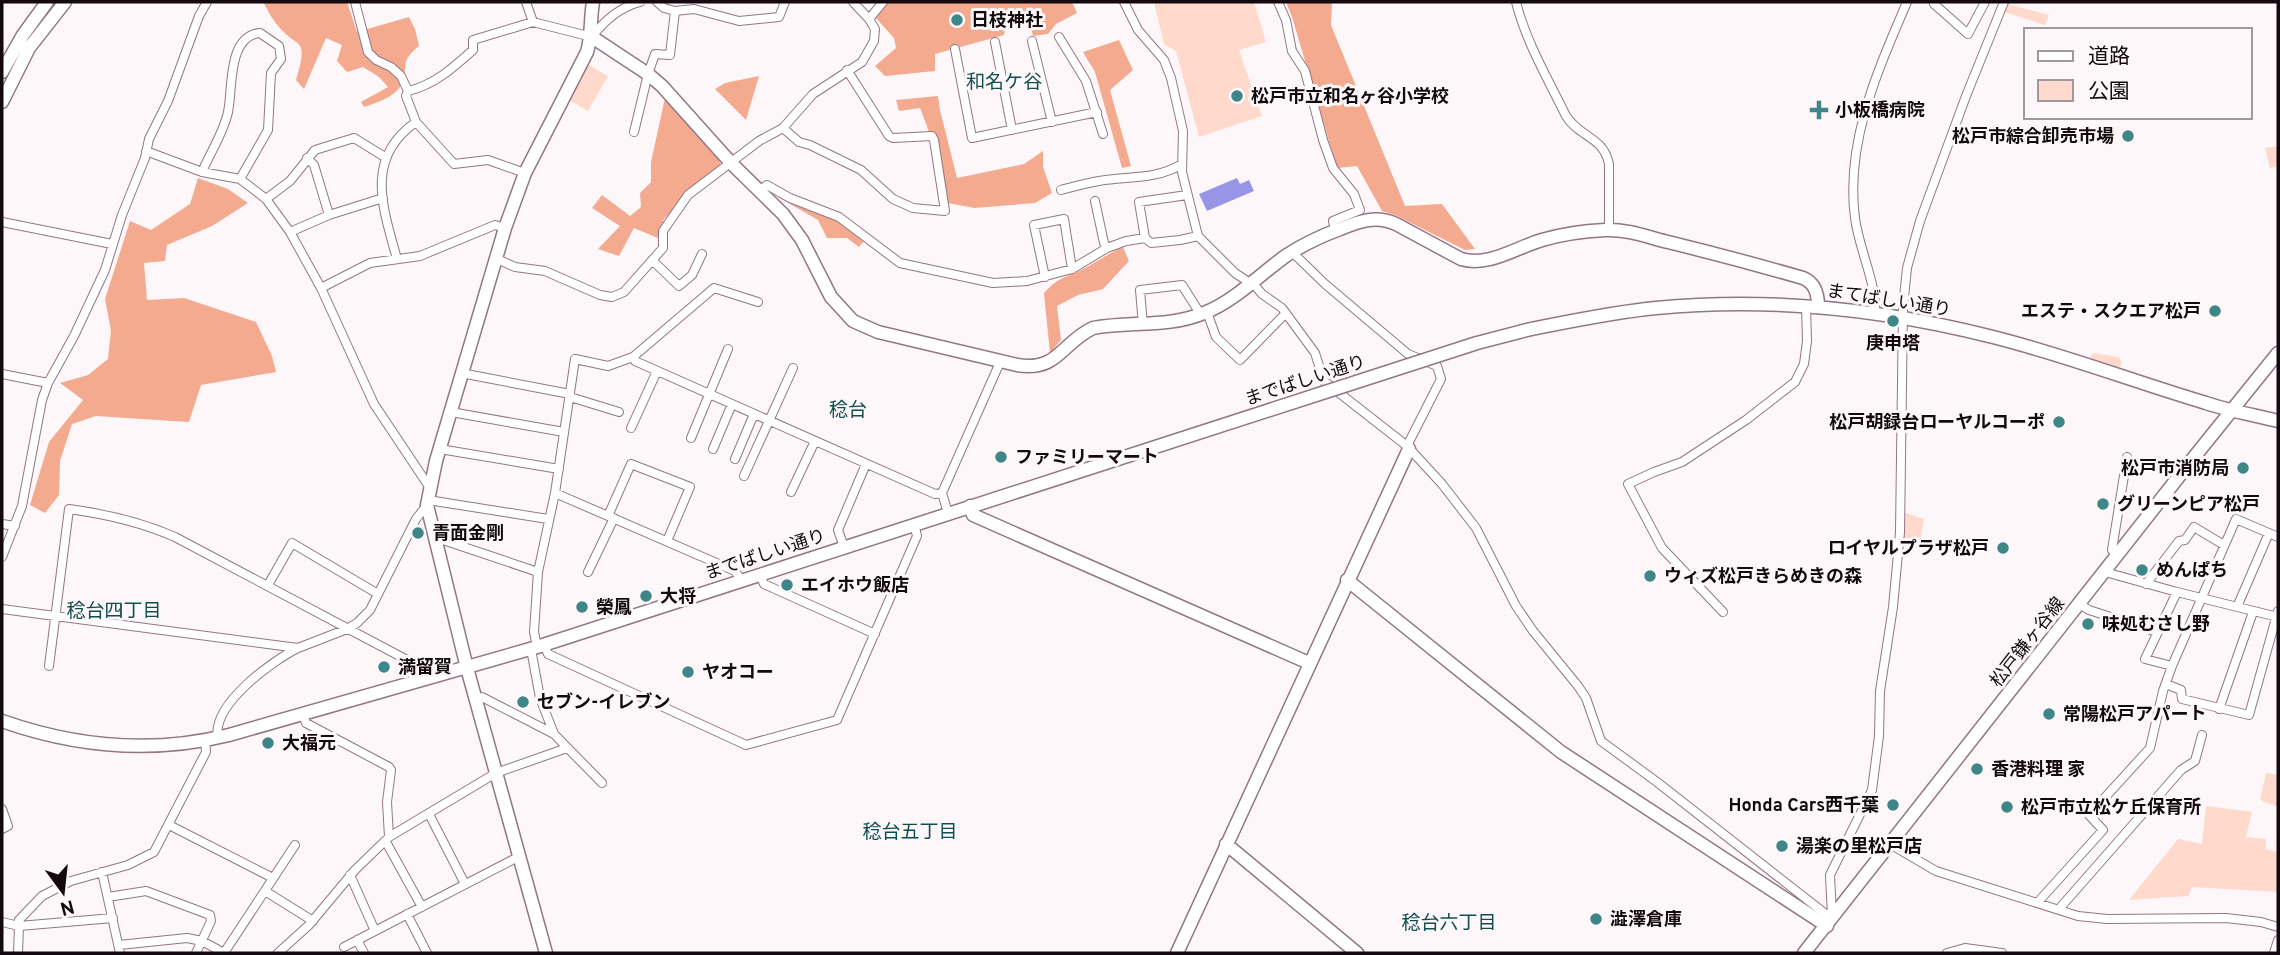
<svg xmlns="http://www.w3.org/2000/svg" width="2280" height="955" viewBox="0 0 2280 955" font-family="Overpass,'Noto Sans JP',sans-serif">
<rect width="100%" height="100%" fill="#fef7fa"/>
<path fill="#fed9cc" d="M1154,2H1254L1266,42L1239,50L1262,116L1199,137L1176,51L1164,44Z
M2007,4L2049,15L2045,25L2004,12Z
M589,65L608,76L588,111L569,100Z
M2278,146V166L2270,168L2265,148Z
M2093,353L2119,357L2122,363L2120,367L2117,368L2092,361L2090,358Z
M1905,513L1924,519L1919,548L1903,544Z
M2266,773L2278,775V807L2260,800Z
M2206,806L2252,812L2246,837L2266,839V849L2278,852V892L2192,887L2189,896L2129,900L2178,839L2202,844Z"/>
<path fill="#f4aa8e" d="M263,2H347L357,32L409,17L415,29L419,46C398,63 410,65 401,85C395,97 376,103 364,107L361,102L388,87L379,77L363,67L347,72L337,61L342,45L326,38L304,89L296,80C310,33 297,52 275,22C270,16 267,8 263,2Z
M887,2H1072L1077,13L1056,24L1048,34L1033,36L1029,20L1007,19L1004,35L935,54V71L885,76L875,66L896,48L894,38L876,18Z
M1286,2H1332L1331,25L1405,206L1442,204L1475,249L1465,250L1397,216L1382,211L1357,166L1337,168L1292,17Z
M1119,40L1133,70L1110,90L1131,166L1122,168L1095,72L1083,52Z
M759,76L746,120L715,89L725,83Z
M938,96L940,110L957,178L1024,164L1043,151V167L1052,193L1035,203L975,208L947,203L927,126L920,108L899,111L896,100Z
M665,98L716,152L721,166L664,219L660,239L634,228L619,256L598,249L620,226L592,208L602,195L630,216L641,207L640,193L651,182V162Z
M198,178L228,189L248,203L212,226L167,245L165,261L144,263L147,300L184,298L256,322L272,356L276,372L201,385L189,422L96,416L72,424L60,461L59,495L45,513L30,505L49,442L83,400L60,383L88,375L108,359L111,331L105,299L130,221L151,230L190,204Z
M781,195L837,220L864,241L859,247L847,238H827L818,220L778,197Z
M1123,247L1129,261L1103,289L1078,295L1057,306L1061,340L1050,353L1044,293C1060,276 1063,279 1083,269C1097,262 1109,253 1123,247Z"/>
<path fill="#9895e7" d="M1237,178L1240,184L1249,180L1254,191L1207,211L1199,194Z"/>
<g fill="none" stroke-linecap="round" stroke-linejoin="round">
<defs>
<path id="street" d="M355,2L368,52L376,60L391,67L401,76L408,91
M526,2L533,22
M657,2L664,8L675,11L694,9L739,21L779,17L785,2
M1124,2L1138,30L1164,60L1171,78L1183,131L1182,172L1198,236L1235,273L1250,283
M1278,2L1286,20L1292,51L1305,71L1323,140L1333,168L1354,194L1360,210L1333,221L1335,230
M1516,2C1526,42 1548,79 1566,116C1580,138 1603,136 1609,164V230
M1935,2L1934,4L1968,34L1985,2
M869,19L883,2
M1059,37L1086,81L1103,134
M1032,41L1052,122
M995,42L1012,130
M955,49L972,138L1097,112
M416,122L454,164L488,160L525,173
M783,128L799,142L810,145L861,170L893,199L913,208L945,211L934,140L932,136L893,138L889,136L847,70
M634,132L648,74L655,54L670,55L675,11
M146,151L202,172L240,179L266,199L290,232L321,288L374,404L430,488
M202,172C210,153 224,132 228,112C233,89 227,36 260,33L279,46L281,59L271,73L268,130L240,179
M1061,190C1073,187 1086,183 1099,181C1128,176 1156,180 1182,164
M759,191L767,185L790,198L839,217L900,263L993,283L1027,281L1072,269L1107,248L1126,241L1145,238L1151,243L1180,240L1198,236
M266,199L290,181L315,150L354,138L385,157
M1095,201L1104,243L1107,248
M329,215L383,198
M2,222L112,244
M290,232L329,215L314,165L307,158
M1145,238L1139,202L1187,195
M1292,252L1325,284L1408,354L1437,366L1441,379L1407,446L1442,484L1476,528L1516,606L1533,631L1578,686L1586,698L1601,741L1657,782L1832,919
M495,258L515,267L545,271L600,295L612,297L624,292L663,248V231L688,195L759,141L783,128L813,94L862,62L874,41L875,29L869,19L853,2
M397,259C383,208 364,158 416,122L406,96L408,91C434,85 453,68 473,50V40L533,22L592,37C604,21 621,7 640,2
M652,260L679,286L692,275L702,254
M1045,277L1034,225L1064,219L1072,269
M1252,282L1262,294L1282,308L1315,353L1324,381L1407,446
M321,288L370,263L420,256L495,225L505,228
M1207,312L1216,337L1240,360L1286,313
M1875,312C1877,285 1859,249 1855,218C1845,142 1878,70 1907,2
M1143,325L1140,290L1182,285L1201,315
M633,357L714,288L758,302
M461,373L570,394
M2,374L48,383
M570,397L619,412
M451,412L564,432
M631,428L657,371
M691,438L728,349
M440,449L559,469
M713,449L732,404
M735,459L754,414
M744,476L793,368
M791,492L815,441
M555,493L735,571L742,581
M942,493L1001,360
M428,500L548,519
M608,516L631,464L690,487L667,541
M2,524L15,526
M434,537L538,572
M844,547L838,530L866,464
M2118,555L2112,550L2127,457
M2,557L22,506L42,400L48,383L74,336L105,270L122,215L145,158L149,139L168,101L199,16L207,2
M588,572L614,518
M2105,572L2177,592L2278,617
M760,575L764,584L875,634
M2146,584L2179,541L2185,540L2194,527L2224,545
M268,585L292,543L378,594
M2079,604L2089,610L2157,632
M2237,607L2269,533
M2,609L298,648L347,629L357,623L370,610L416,519L427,505
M1723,612L1662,548L1628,484L1654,472L1682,462L1746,420L1795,382L1804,364L1807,341L1806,306
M544,645L548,654L746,745L837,720L917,536L914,524
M537,647L534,632L538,572L555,493L575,359L608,366L633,357L635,361L935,494L942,493L948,513
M531,649L540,698L554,734L602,783
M49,666L69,509C106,514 141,522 175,537L426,670L429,679
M2172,666L2145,659L2177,592
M2166,684L2181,690L2182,699L2249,715L2278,611
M476,699L482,697L554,734
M2219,709L2253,612
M303,715L306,723L389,767L391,770L387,802L389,837
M218,738C211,705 272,661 298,648
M2,809L8,826L2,829
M429,814L465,884
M169,825L273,878
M386,842L422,907
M1890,844L1936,871L2078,916L2107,919L2226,918L2261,922L2278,927
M102,872L120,953
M350,875L375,931
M265,891L313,921
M108,897L146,891L210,915L211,921L196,953
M2038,902L2103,830L2089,815L2150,748L2163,691L2172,666L2236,519L2278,537
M2059,909L2181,770L2195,761L2202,735
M407,914L427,953
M1832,916L1830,875L1872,790L1879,736L1880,691L1893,607L1900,532L1903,307L1907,268L1920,221L1966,96L2004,2
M113,918L19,926V920L42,896L71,881L128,865L154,852L206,752L205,740
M2,922L19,926L18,953
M357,940L364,953
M119,945L187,938L202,941L224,953L295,845
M344,947L520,856
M278,953L309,925L355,870L389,837L496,773L567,748
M1947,953L1965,948L2002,953
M2274,953L2278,940"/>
<path id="secondary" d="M592,37L648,74L662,86L731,163L783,214L802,240L831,297L853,321L878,332L1017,365C1058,372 1061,343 1093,328C1130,321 1168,328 1204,313C1235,301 1260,274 1287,255C1304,244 1321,236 1340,229C1360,221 1376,215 1396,224L1461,259C1489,267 1515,248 1542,240C1562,234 1585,231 1605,230C1626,229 1648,237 1668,242C1713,253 1758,265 1803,278C1815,283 1818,293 1818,306
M2,72L23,35L47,2
M2,102L29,48L65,2
M1531,329C1572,321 1614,312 1656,308C1770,297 1883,309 1993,337C2065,355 2135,382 2206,403C2230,411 2254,415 2278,421
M970,506L973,515L1309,663
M1347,580L1561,752L1827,926
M2,721C76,747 152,754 229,735L537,647L1316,395
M1226,844L1357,953
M546,953L467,668L427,505L436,461L505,228L525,173L587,52C592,35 590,19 593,2
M1177,953L1409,449
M1804,953L2195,456L2278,353"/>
</defs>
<use href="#street" stroke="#927686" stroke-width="10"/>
<use href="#secondary" stroke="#927686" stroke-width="15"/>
<use href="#street" stroke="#fff" stroke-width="8"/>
<use href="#secondary" stroke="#fff" stroke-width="12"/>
<defs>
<path id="secondary-bridge" d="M1316,395L1477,343L1531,329"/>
</defs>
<use href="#secondary-bridge" stroke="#927686" stroke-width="15" stroke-linecap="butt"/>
<use href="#secondary-bridge" stroke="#fff" stroke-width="12"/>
</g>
<g fill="#3e8687" stroke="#fef7fa" stroke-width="2.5">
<circle cx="957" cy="20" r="7"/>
<circle cx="1237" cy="96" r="7"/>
<path d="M1815.5 99.5h7v7h7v7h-7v7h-7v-7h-7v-7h7z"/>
<circle cx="2128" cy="136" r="7"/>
<circle cx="2215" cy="311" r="7"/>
<circle cx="1893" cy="321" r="7"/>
<circle cx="2059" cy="422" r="7"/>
<circle cx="1001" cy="457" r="7"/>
<circle cx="2243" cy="468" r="7"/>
<circle cx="2103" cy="504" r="7"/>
<circle cx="418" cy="533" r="7"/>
<circle cx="2003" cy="548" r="7"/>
<circle cx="2142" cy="570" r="7"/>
<circle cx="1650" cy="576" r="7"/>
<circle cx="787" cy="585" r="7"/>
<circle cx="646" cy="596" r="7"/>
<circle cx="582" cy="607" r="7"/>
<circle cx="2088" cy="624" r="7"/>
<circle cx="384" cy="667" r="7"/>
<circle cx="688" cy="672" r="7"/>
<circle cx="523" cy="702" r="7"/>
<circle cx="2049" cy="714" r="7"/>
<circle cx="268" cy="743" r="7"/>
<circle cx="1977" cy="769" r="7"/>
<circle cx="1893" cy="805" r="7"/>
<circle cx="2007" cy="807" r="7"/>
<circle cx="1782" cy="846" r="7"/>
<circle cx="1596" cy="919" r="7"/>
</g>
<g text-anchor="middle" stroke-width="6" stroke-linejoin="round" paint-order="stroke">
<g font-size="18" font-weight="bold" fill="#13090e" stroke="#fef7fa" text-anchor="start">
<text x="971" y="26">日枝神社</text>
<text x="1251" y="102">松戸市立和名ヶ谷小学校</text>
<text x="1835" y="116">小板橋病院</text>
<text x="2114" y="142" text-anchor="end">松戸市綜合卸売市場</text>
<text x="2201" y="317" text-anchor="end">エステ・スクエア松戸</text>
<text x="1893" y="349" text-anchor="middle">庚申塔</text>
<text x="2045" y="428" text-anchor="end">松戸胡録台ローヤルコーポ</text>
<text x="1015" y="463">ファミリーマート</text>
<text x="2229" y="474" text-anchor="end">松戸市消防局</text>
<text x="2117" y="510">グリーンピア松戸</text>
<text x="432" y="539">青面金剛</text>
<text x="1989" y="554" text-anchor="end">ロイヤルプラザ松戸</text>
<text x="2156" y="576">めんぱち</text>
<text x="1664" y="582">ウィズ松戸きらめきの森</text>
<text x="801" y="591">エイホウ飯店</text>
<text x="660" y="602">大将</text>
<text x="596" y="613">榮鳳</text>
<text x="2102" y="630">味処むさし野</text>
<text x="398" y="673">満留賀</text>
<text x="702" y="678">ヤオコー</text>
<text x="537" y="708">セブン-イレブン</text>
<text x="2063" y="720">常陽松戸アパート</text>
<text x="282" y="749">大福元</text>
<text x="1991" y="775">香港料理 家</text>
<text x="1879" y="811" text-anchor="end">Honda Cars西千葉</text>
<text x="2021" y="813">松戸市立松ケ丘保育所</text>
<text x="1796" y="852">湯楽の里松戸店</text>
<text x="1610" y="925">澁澤倉庫</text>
</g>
<g font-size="18" fill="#13090e" stroke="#fef7fa">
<text transform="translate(1889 300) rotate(9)" y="6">まてばしい通り</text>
<text transform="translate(1305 380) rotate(-18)" y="6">までばしい通り</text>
<text transform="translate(765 554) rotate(-18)" y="6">までばしい通り</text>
<text transform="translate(2027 642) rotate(-52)" y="6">松戸鎌ヶ谷線</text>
</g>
<g font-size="19" fill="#0f4e4f" stroke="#fef7fa">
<text x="1004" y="88">和名ケ谷</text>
<text x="848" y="416">稔台</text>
<text x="114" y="617">稔台四丁目</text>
<text x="910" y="838">稔台五丁目</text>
<text x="1449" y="929">稔台六丁目</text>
</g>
</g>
<rect width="2280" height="955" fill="none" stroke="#13090e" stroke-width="7"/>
<rect x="2024" y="28" width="228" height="91" fill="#fef7fa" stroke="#a0989c" stroke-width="2"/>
<rect x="2038" y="51" width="35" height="10" fill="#ffffff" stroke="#a0989c" stroke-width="2"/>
<text x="2088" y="63" font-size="21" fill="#13090e">道路</text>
<rect x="2038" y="80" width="35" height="21" fill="#fed9cc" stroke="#a0989c" stroke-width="2"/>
<text x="2088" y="98" font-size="21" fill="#13090e">公園</text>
<g transform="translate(63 892) rotate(165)" stroke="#fef7fa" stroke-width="5" paint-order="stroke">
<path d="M0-5L12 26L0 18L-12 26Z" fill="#13090e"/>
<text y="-10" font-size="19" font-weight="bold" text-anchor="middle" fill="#13090e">N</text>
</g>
</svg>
